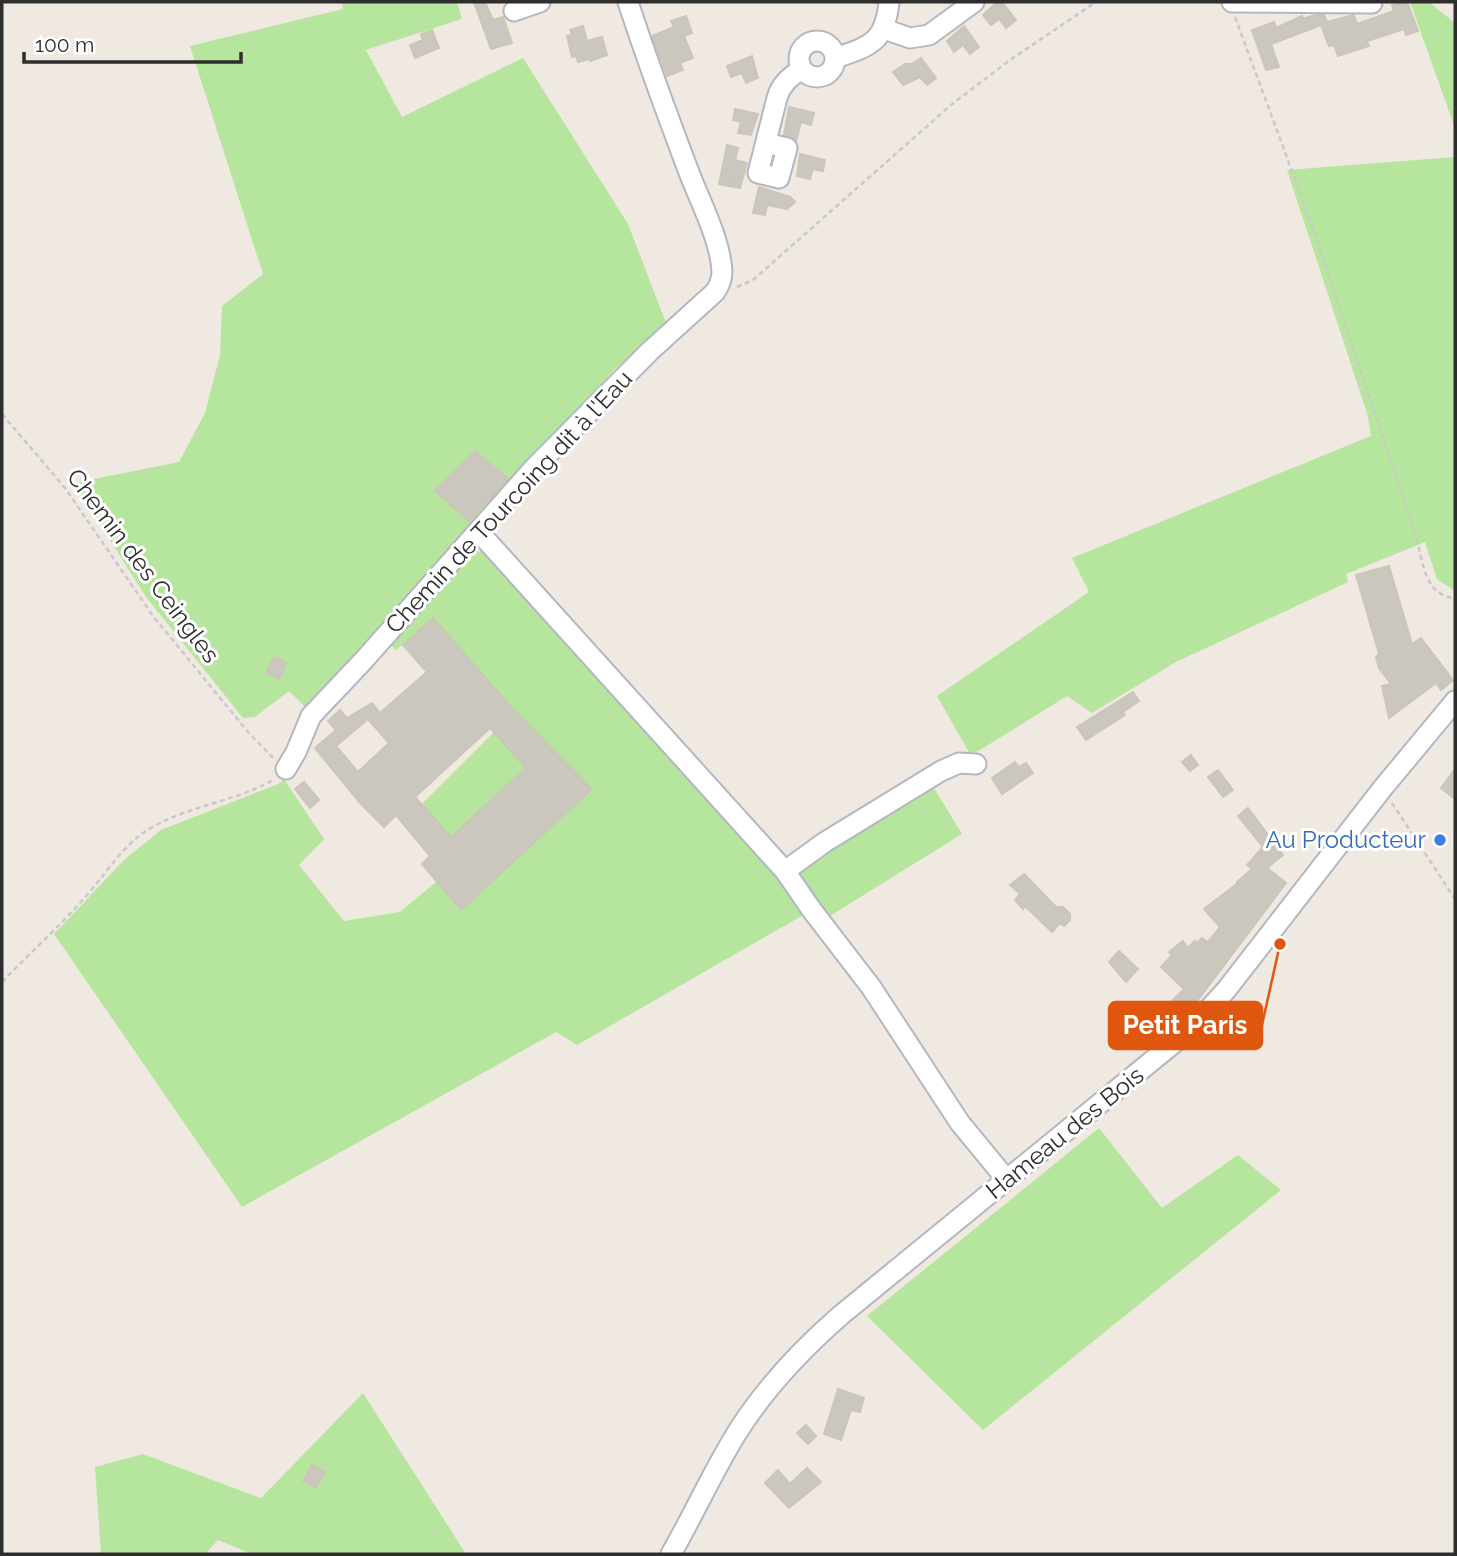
<svg xmlns="http://www.w3.org/2000/svg" width="1457" height="1556" viewBox="0 0 1457 1556" font-family="Raleway,sans-serif">
<rect width="100%" height="100%" fill="#efe9e1"/>
<path fill="#b6e59e" d="M342,2H457L462,19L366,50L402,117L523,58L628,224L666,323L614,370L308,710L289,691L255,717L243,718L146,597L74,483L179,462L205,413L220,355L222,306L263,274L190,46L343,9Z
M1410,2H1429L1455,23V128Z
M1455,157V591L1437,579L1425,542L1346,574L1348,582L1176,662L1092,713L1067,696L980,750L970,754L937,696L1089,592L1072,558L1371,436L1367,413L1287,170Z
M487,550L765,855L805,914L577,1045L556,1032L242,1207L54,934L124,860L161,830L278,784L284,779L324,839L299,865L344,921L400,912L448,872L408,818L515,711L433,619L396,650L387,642L465,554Z
M931,783L962,834L825,919L797,880L799,867Z
M1099,1128L1162,1208L1238,1155L1281,1190L983,1430L867,1316Z
M363,1393L466,1554H252L218,1540L205,1554H101L95,1467L143,1454L261,1498Z"/>
<path fill="#cbc7bf" stroke="#cbc5ba" stroke-width="2" fill-rule="evenodd" d="M474,2H485L493,20L503,17L512,43L491,49Z
M997,2H1002L1016,20L1006,28L999,19L991,25L983,15Z
M1407,2L1418,31L1406,35L1404,29L1392,33L1367,41L1369,46L1338,56L1334,45L1329,46L1321,25L1271,44L1279,67L1266,70L1252,30L1274,22L1276,28L1302,16L1303,19L1315,15H1324L1327,22L1354,15L1357,24L1394,11L1392,5Z
M686,16L692,33L684,36L693,58L680,63L683,70L667,76L652,36L674,27L671,21Z
M583,26L587,41L602,37L607,55L590,61V59L578,62L576,56L572,57L567,36L572,35L570,30Z
M964,26L979,47L970,54L963,45L954,52L947,41Z
M432,30L439,48L415,58L410,45L423,40L421,34Z
M752,56L758,78L746,83L742,73L731,77L727,66Z
M921,58L936,78L927,85L920,77L903,85L893,72L905,64H912Z
M789,107L814,113L811,125L801,122L796,141L784,135Z
M735,109L758,114L751,135L738,133L741,122L733,120Z
M727,145L738,148L735,160L747,163L740,188L729,186L732,175L729,186L719,184Z
M800,154L825,160L823,171L813,169L810,179L797,176Z
M759,187L790,197L795,202L787,209L767,205L765,215L753,213Z
M475,451L508,479L469,521L435,491Z
M1389,566L1412,644L1421,638L1453,680L1441,690L1436,683L1389,718L1382,686L1391,684L1379,668L1376,657L1379,654L1356,575Z
M433,618L512,708L592,789L461,910L422,864L430,856L396,815L384,827L361,804L315,748L336,730L328,721L340,710L347,718L372,703L380,713L427,672L403,645ZM368,719L389,743L358,772L336,746ZM490,728L526,768L451,837L415,797Z
M274,657L286,663L279,679L266,673Z
M1133,692L1139,701L1123,712L1125,715L1086,740L1077,727Z
M1191,755L1198,765L1190,771L1182,762Z
M1015,762L1019,767L1026,763L1033,773L1002,794L992,778Z
M1455,769V799L1441,788Z
M1218,770L1233,790L1223,797L1208,777Z
M304,782L319,800L310,808L295,789Z
M1248,808L1283,855L1267,868L1286,883L1200,997L1179,1019L1166,1007L1184,989L1161,967L1172,955L1169,952L1183,941L1188,948L1195,941L1197,943L1202,938L1208,942L1220,927L1204,909L1238,883L1237,882L1252,869L1247,865L1263,847L1238,816Z
M1024,874L1056,907H1063L1070,914V920L1064,926L1060,923L1052,932L1025,906L1023,909L1015,900L1020,894L1010,885Z
M1119,951L1138,969L1126,982L1109,962Z
M838,1389L864,1398L860,1412L851,1410L841,1440L824,1434Z
M806,1425L816,1436L808,1444L797,1433Z
M312,1465L325,1472L316,1487L303,1481Z
M807,1468L821,1482L789,1508L765,1483L778,1470L790,1484Z"/>
<g fill="none" stroke-linecap="round" stroke-linejoin="round">
<defs>
<path id="minor" d="M1232,2L1372,3
M514,11L540,2
M884,29L910,38L929,35L974,2
M799 59a18 18 0 1 1 36 0a18 18 0 1 1-36 0Z
M835,58C871,46 885,42 889,2
M766,143L787,148L779,178L758,173L777,98C781,84 789,78 801,69
M478,531L785,871L811,909L871,987L960,1123L1007,1180
M286,769L296,752L311,716L364,660L534,468L650,351L715,292C719,286 722,279 722,272C721,242 701,203 690,175C668,117 647,60 628,2
M785,871L825,842L941,771L959,763L976,764
M671,1554C694,1514 713,1471 738,1431C766,1387 802,1349 841,1315L1191,1029L1227,989L1382,789L1455,701"/>
</defs>
<use href="#minor" stroke="#b4b7c1" stroke-width="23"/>
<path stroke="#c9c9c9" stroke-width="2.5" stroke-dasharray="5 3.5" stroke-linecap="butt" d="M1235,17L1316,236L1417,540C1423,563 1425,596 1455,598
M737,287L753,280L951,105L1010,60L1096,2
M2,414L65,488L153,616L248,732L273,758
M1392,803L1455,899
M2,982C30,953 61,925 88,894C107,872 123,845 149,829C187,806 234,802 273,780"/>
<use href="#minor" stroke="#fff" stroke-width="19"/>
</g>
<circle fill="#3f7fe0" stroke="#fff" stroke-width="2.5" cx="1440" cy="840" r="7"/>
<g text-anchor="middle" stroke-width="6" stroke-linejoin="round" paint-order="stroke">
<g font-size="24" fill="#2e2e2e" stroke="#fff">
<text transform="translate(509 502) rotate(-47)" y="8">Chemin de Tourcoing dit à l'Eau</text>
<text transform="translate(143 566) rotate(53)" y="8">Chemin des Ceingles</text>
<text transform="translate(1065 1133) rotate(-39)" y="8">Hameau des Bois</text>
</g>
<g font-size="24" fill="#366cbe" stroke="#fff" text-anchor="end">
<text x="1426" y="848">Au Producteur</text>
</g>
</g>
<path fill="none" stroke="#df570e" stroke-width="2.5" d="M1280 944L1262 1025"/>
<circle fill="#df570e" stroke="#fff" stroke-width="2.5" cx="1280" cy="944" r="7"/>
<rect fill="#df570e" stroke="#df570e" stroke-width="2.5" x="1109" y="1002" width="153" height="47" rx="7"/>
<g font-size="26" text-anchor="middle" font-weight="bold" fill="#fff">
<text x="1185" y="1034">Petit Paris</text>
</g>
<rect width="1457" height="1556" fill="none" stroke="#2e2e2e" stroke-width="7"/>
<path d="M24 52v10h217v-10" fill="none" stroke="#2e2e2e" stroke-width="3.5"/>
<text x="35" y="52" font-size="21" fill="#2e2e2e" stroke="#ffffff" stroke-width="5" paint-order="stroke">100 m</text>
</svg>
